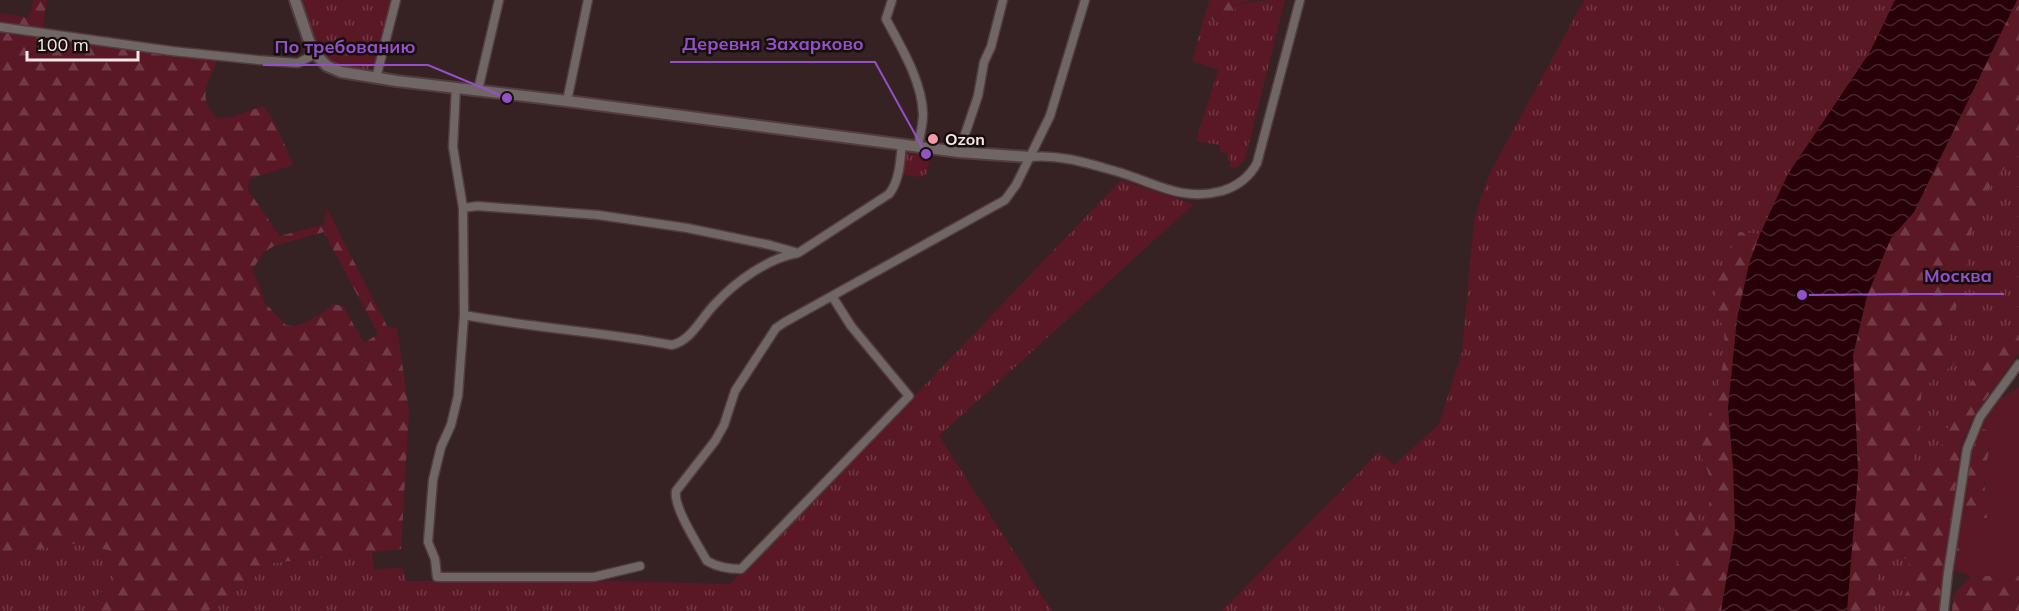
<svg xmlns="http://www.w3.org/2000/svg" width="2019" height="611" viewBox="0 0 2019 611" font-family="Mulish,sans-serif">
<defs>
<pattern id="grass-tufts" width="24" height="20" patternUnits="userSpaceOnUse" patternTransform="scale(1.5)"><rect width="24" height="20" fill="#5a1825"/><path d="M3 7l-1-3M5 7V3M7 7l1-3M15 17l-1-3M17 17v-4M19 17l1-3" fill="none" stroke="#723a45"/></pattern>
<pattern id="forest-firs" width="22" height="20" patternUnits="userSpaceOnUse" patternTransform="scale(1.5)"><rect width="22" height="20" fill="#5a1825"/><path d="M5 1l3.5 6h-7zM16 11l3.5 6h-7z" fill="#723a45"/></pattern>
<pattern id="water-waves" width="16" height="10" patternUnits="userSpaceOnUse" patternTransform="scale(1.5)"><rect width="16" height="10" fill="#280007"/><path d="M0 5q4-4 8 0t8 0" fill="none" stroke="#48252b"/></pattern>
</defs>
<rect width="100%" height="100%" fill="#362123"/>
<path fill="url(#grass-tufts)" d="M300,0H393L376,66L372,65L366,71C355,70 340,70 330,63C312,49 307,20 300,0Z
M1209,0H1212L1209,10L1229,20C1232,16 1234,11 1236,7C1245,0 1272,0 1285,0L1245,159L1236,168H1231L1227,153L1220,152V145L1196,141L1218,70L1192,61Z
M1584,0H1895L1870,52L1788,174L1760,234L1739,232L1717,307L1724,331L1725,355L1715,399L1707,420L1694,439L1712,482L1711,505L1701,526L1674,518L1678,562L1667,583L1662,606L1665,611H1222L1379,452L1394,465L1439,424L1462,352L1474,220L1489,175Z
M2019,149V314L1986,358L1967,408L1947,429L1935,465L1910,474L1916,442L1922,388L1954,364L1938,330L1956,306L1966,268L1974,216L1991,186Z
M904,152L930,156L927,174L919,177L900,174Z
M1121,180L1194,204L939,436L1052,611H208L273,563L372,552L374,569L403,568L406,581L570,580L730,584L922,388Z
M68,543L109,550L115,582L90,601L86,611H0V566L7,556Z
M1889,556L1909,558L1907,592L1895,611H1874L1877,577Z"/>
<path fill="url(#forest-firs)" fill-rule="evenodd" d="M34,0H47L43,27L221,53C211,77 194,97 217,118L232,117L263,106C277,124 285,144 293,165L249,179L248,190L280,236L325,224L326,207L388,328H397L409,411L401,549L273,563L208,611H86L90,601L115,582L108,550L68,543L8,556L0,566V13L28,18ZM324,232L378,334L364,343L343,306L332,304L324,312L305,323L294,326L286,325L264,302L257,280L252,270L264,252L274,246Z
M1212,0H1252L1237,5L1229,20L1221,24L1212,19L1209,15Z
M2017,0H2019V149L1991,186L1974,216L1966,268L1956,307L1938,330L1953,340L1954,364L1922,388L1916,442L1910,474L1935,465L1947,429L1966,408L1962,397L1986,358L2019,314V353L1974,415L1961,445L1939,611H1895L1907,592L1909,559L1890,556L1877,577L1874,611H1847L1858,473L1853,355L1867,296L1891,237L1914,212Z
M1739,232L1760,234L1749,264L1728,408L1733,466L1735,528L1721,611H1665L1662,606L1667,583L1678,562L1674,517L1693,505L1701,525C1720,485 1710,477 1694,439L1707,420L1715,399L1725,355L1724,331L1717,307L1714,285Z
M1980,427L1993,433L1984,476L1987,518H1965V573L1954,571L1970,456Z
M2005,575L2019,576V611H1952L1953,595L1970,577Z"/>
<path fill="#5a1825" d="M2019,387V576L2005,575L1970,577L1965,573V518H1987L1984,476L1993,433L1980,427L2001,398Z"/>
<path fill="url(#water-waves)" d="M1895,0H2017L1914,212L1891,238L1867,296L1853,355L1858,473L1847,611H1721L1735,528L1733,466L1728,408L1737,319L1749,264L1760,234L1788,174L1870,52Z"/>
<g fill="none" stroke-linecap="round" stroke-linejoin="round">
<defs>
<path id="minor" d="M892,0L886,19C901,47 922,81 923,114C923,124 920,136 918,146
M0,27L172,51L258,60L298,63L315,54
M376,78L396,0
M456,87L453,147L463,208L464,315L458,396L451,425L441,447L433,480L428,542L435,559L437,577H594L640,566
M478,90L499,0
M567,101L588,0
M959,152L978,96L984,62L991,47L1003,0
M1029,157C1059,154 1087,163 1115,171C1154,182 1180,202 1222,191C1238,186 1249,178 1257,163L1300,0
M463,208L477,206L598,215L687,228L770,245L795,252
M832,296L851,326L909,396L741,569C729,569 717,567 707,561C698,545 673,507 676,491L715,441L724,425L735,391L776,328L785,322L1005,200L1016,185L1050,116L1085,0
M464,315C533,328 603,332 672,345C692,340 701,318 715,304C735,282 768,258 798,253L889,194C900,180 900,161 902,144
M1944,611L1948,573L1967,449L1980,417L2019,364"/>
<path id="tertiary" d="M295,0L309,41L315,54L327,66L341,72L397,81L567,101L959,152L1029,157"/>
</defs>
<use href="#minor" stroke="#513d3f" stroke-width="11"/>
<use href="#tertiary" stroke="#513d3f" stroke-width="14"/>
<use href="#minor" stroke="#716666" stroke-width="8"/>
<use href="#tertiary" stroke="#716666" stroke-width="10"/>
</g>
<circle fill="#f49aa4" stroke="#170e0e" stroke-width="2" cx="933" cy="139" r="6"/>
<g text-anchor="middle" stroke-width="5" stroke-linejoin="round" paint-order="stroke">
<g font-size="16" font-weight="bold" fill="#f6e7e8" stroke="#170e0e" text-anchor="start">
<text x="945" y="145">Ozon</text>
</g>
</g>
<path fill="none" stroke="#9451c7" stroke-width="2" d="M926 154L875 62H670M507 98L428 65H263M1802 295L1912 294H2004"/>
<g fill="#9451c7" stroke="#170e0e" stroke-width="2">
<circle cx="926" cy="154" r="6"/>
<circle cx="507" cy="98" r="6"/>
<circle cx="1802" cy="295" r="6"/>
</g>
<g font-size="18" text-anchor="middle" font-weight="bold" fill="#9451c7" stroke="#170e0e" stroke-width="5" stroke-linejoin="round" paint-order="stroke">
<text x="773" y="50">Деревня Захарково</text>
<text x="345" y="53">По требованию</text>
<text x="1958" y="282">Москва</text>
</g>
<path d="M27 51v9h111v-9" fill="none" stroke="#f6e7e8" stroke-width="3"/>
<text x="36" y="51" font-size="18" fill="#f6e7e8" stroke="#170e0e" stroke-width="4.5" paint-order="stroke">100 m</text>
</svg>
